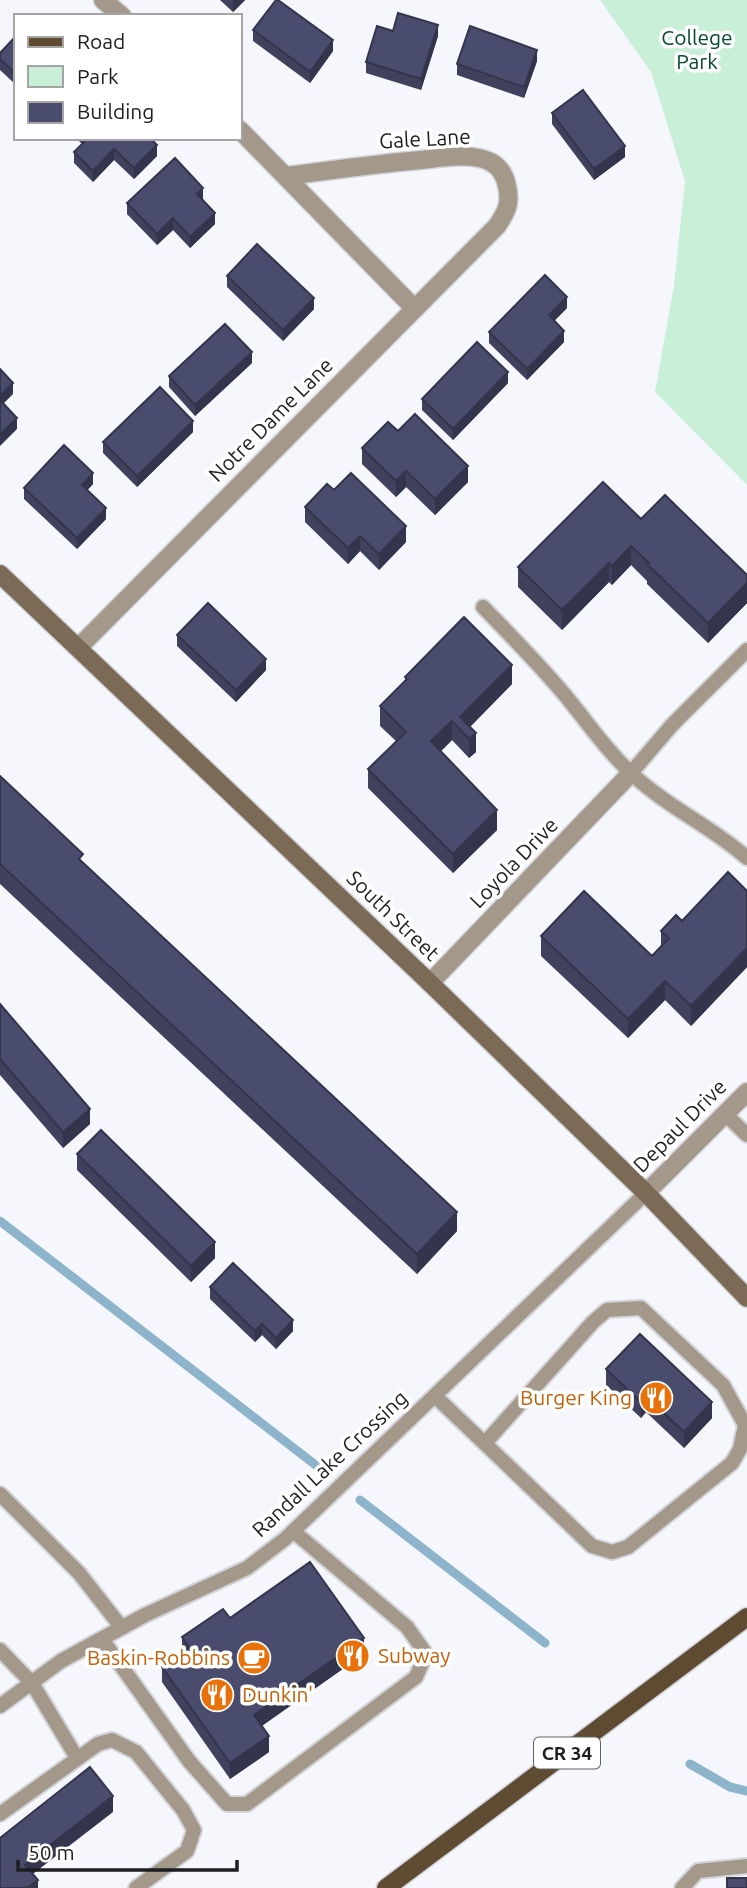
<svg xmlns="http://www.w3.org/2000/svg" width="747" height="1888" viewBox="0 0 747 1888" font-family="Ubuntu,sans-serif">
<rect width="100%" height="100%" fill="#f6f7fc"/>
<path fill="#c9efd8" d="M600,0H747V485L655,392L674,285L685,181L651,72Z"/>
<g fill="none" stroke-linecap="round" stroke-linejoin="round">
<path stroke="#8eb4cc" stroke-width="9" d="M0,1221L322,1470
M360,1500L545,1643
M690,1764L730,1787L747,1791"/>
<defs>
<path id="lane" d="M483,607C510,635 538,663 564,694C586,720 604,748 630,772C665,806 711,826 747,858
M631,773L672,725L747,650
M725,1114L747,1135
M435,1396L592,1546L612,1552L628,1547L732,1463L740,1449L745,1425L723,1385L641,1308L607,1310L593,1322L485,1443
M0,1494L79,1573L122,1628
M102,1639L189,1761L227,1804H247L416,1677L426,1654L407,1627L293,1531
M0,1650L32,1683L77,1758
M0,1706L61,1661L145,1615L247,1568L285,1539L646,1193
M0,1814L98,1744L112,1740L136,1752L183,1810L194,1830L187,1851L136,1888
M682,1888L698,1871L747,1866"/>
<path id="street" d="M103,0L122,16
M240,130L414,308
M79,647L497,226C507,211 511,203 507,186C504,171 495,161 479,158C460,154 440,158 421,160C376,164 332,170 287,176
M430,983L631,773
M646,1193L747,1092"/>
<path id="secondary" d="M0,574L430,983L646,1193L747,1298"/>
<path id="primary" d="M386,1888L747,1617"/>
</defs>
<use href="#lane" stroke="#d3d4d9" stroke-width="18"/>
<use href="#street" stroke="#d3d4d9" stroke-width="21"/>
<use href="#secondary" stroke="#d3d4d9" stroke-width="21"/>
<use href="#primary" stroke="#d3d4d9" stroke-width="21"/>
<use href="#lane" stroke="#a3988a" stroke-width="14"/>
<use href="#street" stroke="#a3988a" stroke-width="18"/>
<use href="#secondary" stroke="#7a6a56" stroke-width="18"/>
<use href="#primary" stroke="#5e4b32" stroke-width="18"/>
</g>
<path fill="#3f415d" d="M220,0H245L233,12Z
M253,30L333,51L310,83L253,41Z
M393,31L438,36L421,90L366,73V62Z
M16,36V85L0,70V59Z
M537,61L524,98L457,75V64Z
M552,113L625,157L594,180L552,124Z
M76,138H150L157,156L134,179L114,160L93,182L74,163V152L82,144Z
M203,199L215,224L190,248L173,230L157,245L127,214V203Z
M227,276L314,309L283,341L227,287Z
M567,308L554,321L564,342L527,380L489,343V332Z
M252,363L195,416L169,387V376Z
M508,383L453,440L422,410V399Z
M398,431L468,482L435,515L406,487L396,497L362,464V448Z
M193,432L137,487L103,453V442Z
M93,484L87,490L106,519L77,549L24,499V488Z
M334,490L406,542L379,570L360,551L348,564L305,522V507Z
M641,519L747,575V603L708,643L647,584V581L631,565L612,585L609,582L562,630L518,587V567Z
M177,635L266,670L236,702L177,646Z
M405,677L512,684L470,727L476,752L469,758L452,740L441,751L497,830L453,873L368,788V769L396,741L380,726V706L405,682Z
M0,776L83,863L457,1231L417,1274L0,884Z
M747,891V967L691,1026L665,1000L628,1038L541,956V936L652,956L661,946V931Z
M0,1004L90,1124L63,1148L0,1075Z
M77,1154L215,1258L191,1282L77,1170Z
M210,1287L293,1331L276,1349L262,1335L255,1342L210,1299Z
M606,1369L712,1418L684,1448L646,1412L641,1418L606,1385Z
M230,1618L364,1654L262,1726L269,1752L230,1779L162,1682V1667L182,1652V1637Z"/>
<path fill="#33354c" d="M233,0H245L233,12Z
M438,25V36L421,90V79Z
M333,40V51L310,83V72Z
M537,50V61L524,98V87Z
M157,145V156L134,179V168Z
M625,146V157L594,180V169Z
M114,149V160L93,182V171Z
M203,188V199L197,205V194Z
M215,213V224L190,248V237Z
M173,218V230L157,245V234Z
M567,297V308L549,326V315Z
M314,298V309L283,341V330Z
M564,331V342L527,380V369Z
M252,352V363L195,416V405Z
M508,372V383L453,440V429Z
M13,383V394L0,407V396Z
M17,418V429L0,446V435Z
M193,421V432L137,487V476Z
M468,466V482L435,515V499Z
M406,471V487L396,497V481Z
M93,473V484L82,496V485Z
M106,508V519L77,549V538Z
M406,526V542L379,570V554Z
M360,536V551L348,564V548Z
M631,546V565L612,585V566Z
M609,563V582L562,630V610Z
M747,583V603L708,643V623Z
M266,659V670L236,702V690Z
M512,665V684L464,733L460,717Z
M452,721V740L431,761V741Z
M476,733V752L469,758V739Z
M497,810V830L453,873V854Z
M747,948V967L691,1026V1006Z
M665,981V1000L628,1038V1019Z
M90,1109V1124L63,1148V1132Z
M457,1212V1231L417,1274V1254Z
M215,1242V1258L191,1282V1266Z
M293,1320V1331L276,1349V1338Z
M262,1324V1335L255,1342V1331Z
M646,1396V1412L641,1418V1402Z
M712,1402V1418L684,1448V1432Z
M364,1638V1654L254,1731V1715Z
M269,1736V1752L230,1779V1763Z
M113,1796V1812L25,1880V1865Z
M38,1880V1888H27Z"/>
<path fill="#494c6c" stroke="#33354c" stroke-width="2" d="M276,0H278L333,40L310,72L253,30Z
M398,13L438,25L421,79L366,62L377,26L393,31Z
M470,26L537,50L524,87L457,64Z
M16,36V74L0,59V53Z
M583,90L625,146L594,169L552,113Z
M88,138H150L157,145L134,168L114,149L93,171L74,152Z
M175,158L203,188L197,194L215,213L190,237L173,218L157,234L127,203Z
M257,244L314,298L283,330L227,276Z
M545,275L567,297L549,315L564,331L527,369L489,332Z
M225,324L252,352L195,405L169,376Z
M477,342L508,372L453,429L422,399Z
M0,369L13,383L0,396Z
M160,387L193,421L137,476L103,442Z
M0,400L17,418L0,435Z
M415,414L468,466L435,499L406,471L396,481L362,448L388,422L398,431Z
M64,445L93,473L82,485L106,508L77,538L24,488Z
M351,473L406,526L379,554L360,536L348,548L305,507L327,484L334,490Z
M603,482L641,519L665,495L747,575V583L708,623L647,564L649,563L631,546L612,566L609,563L562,610L518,567Z
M208,603L266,659L236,690L177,635Z
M464,617L512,665L460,717L476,733L469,739L452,721L431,741L497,810L453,854L368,769L406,732L380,706L407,679L405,677Z
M0,776L83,854L79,859L457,1212L417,1254L0,864Z
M728,872L747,891V948L691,1006L665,981L628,1019L541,936L584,891L652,956L669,938L661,931L676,915L682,921Z
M0,1004L90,1109L63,1132L0,1059Z
M101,1130L215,1242L191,1266L77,1154Z
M233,1263L293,1320L276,1338L262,1324L255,1331L210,1287Z
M640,1334L712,1402L684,1432L646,1396L641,1402L606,1369Z
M310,1562L364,1638L254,1715L269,1736L230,1763L162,1667L189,1647L182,1637L223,1609L230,1618Z
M90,1767L113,1796L25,1865L38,1880L27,1888H0V1838Z
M727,1878H747V1888H727Z"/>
<defs>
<symbol id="restaurant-disc" viewBox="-11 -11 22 22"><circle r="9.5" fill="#e8710a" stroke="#fff"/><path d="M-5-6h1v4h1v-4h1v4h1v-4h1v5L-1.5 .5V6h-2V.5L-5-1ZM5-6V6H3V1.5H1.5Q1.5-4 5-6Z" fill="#fff"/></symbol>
<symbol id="cafe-disc" viewBox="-11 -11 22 22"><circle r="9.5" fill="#e8710a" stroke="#fff"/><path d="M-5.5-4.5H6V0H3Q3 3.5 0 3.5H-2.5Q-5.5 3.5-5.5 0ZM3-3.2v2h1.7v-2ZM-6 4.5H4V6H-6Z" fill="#fff"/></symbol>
</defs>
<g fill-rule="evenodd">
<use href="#restaurant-disc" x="637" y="1379" width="38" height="38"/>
<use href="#restaurant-disc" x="334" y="1637" width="38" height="38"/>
<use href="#cafe-disc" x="235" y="1639" width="38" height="38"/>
<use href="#restaurant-disc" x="198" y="1676" width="38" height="38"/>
</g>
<g text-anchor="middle" stroke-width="7" stroke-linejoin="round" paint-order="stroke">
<rect fill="#fff" stroke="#626263" stroke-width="2" x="534" y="1737.5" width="66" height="31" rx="5"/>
<g font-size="19" font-weight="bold" fill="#1e1e20">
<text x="567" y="1760">CR 34</text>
</g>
<g font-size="21" fill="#004a2c" stroke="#fff">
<text x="697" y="45">College<tspan x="697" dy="24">Park</tspan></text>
</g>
<g font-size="21" fill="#1e1e20" stroke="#fff">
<text transform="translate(425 139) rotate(-3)" y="7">Gale Lane</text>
<text transform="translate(271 420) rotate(-45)" y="7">Notre Dame Lane</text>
<text transform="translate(514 863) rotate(-46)" y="7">Loyola Drive</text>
<text transform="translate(393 916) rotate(44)" y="7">South Street</text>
<text transform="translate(680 1126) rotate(-45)" y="7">Depaul Drive</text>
<text transform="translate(330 1464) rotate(-43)" y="7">Randall Lake Crossing</text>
</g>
<g font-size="21" fill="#c56008" stroke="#fff" text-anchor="end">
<text x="632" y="1405">Burger King</text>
<text x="378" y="1663" text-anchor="start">Subway</text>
<text x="230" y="1665">Baskin-Robbins</text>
<text x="242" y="1702" text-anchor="start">Dunkin'</text>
</g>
</g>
<rect x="14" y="14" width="228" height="126" fill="#ffffff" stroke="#a5a5a6" stroke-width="2"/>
<rect x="28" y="37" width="35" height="10" fill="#5e4b32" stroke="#a5a5a6" stroke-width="2"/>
<text x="77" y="49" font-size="21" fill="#1e1e20">Road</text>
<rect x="28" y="66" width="35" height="21" fill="#c9efd8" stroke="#a5a5a6" stroke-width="2"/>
<text x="77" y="84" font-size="21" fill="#1e1e20">Park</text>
<rect x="28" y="102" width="35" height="21" fill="#494c6c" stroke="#a5a5a6" stroke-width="2"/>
<text x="77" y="119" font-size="21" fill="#1e1e20">Building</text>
<path d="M18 1860v10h219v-10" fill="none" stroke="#1e1e20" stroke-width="3.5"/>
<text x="28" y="1860" font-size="21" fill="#1e1e20" stroke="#ffffff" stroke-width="5" paint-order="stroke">50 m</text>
</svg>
